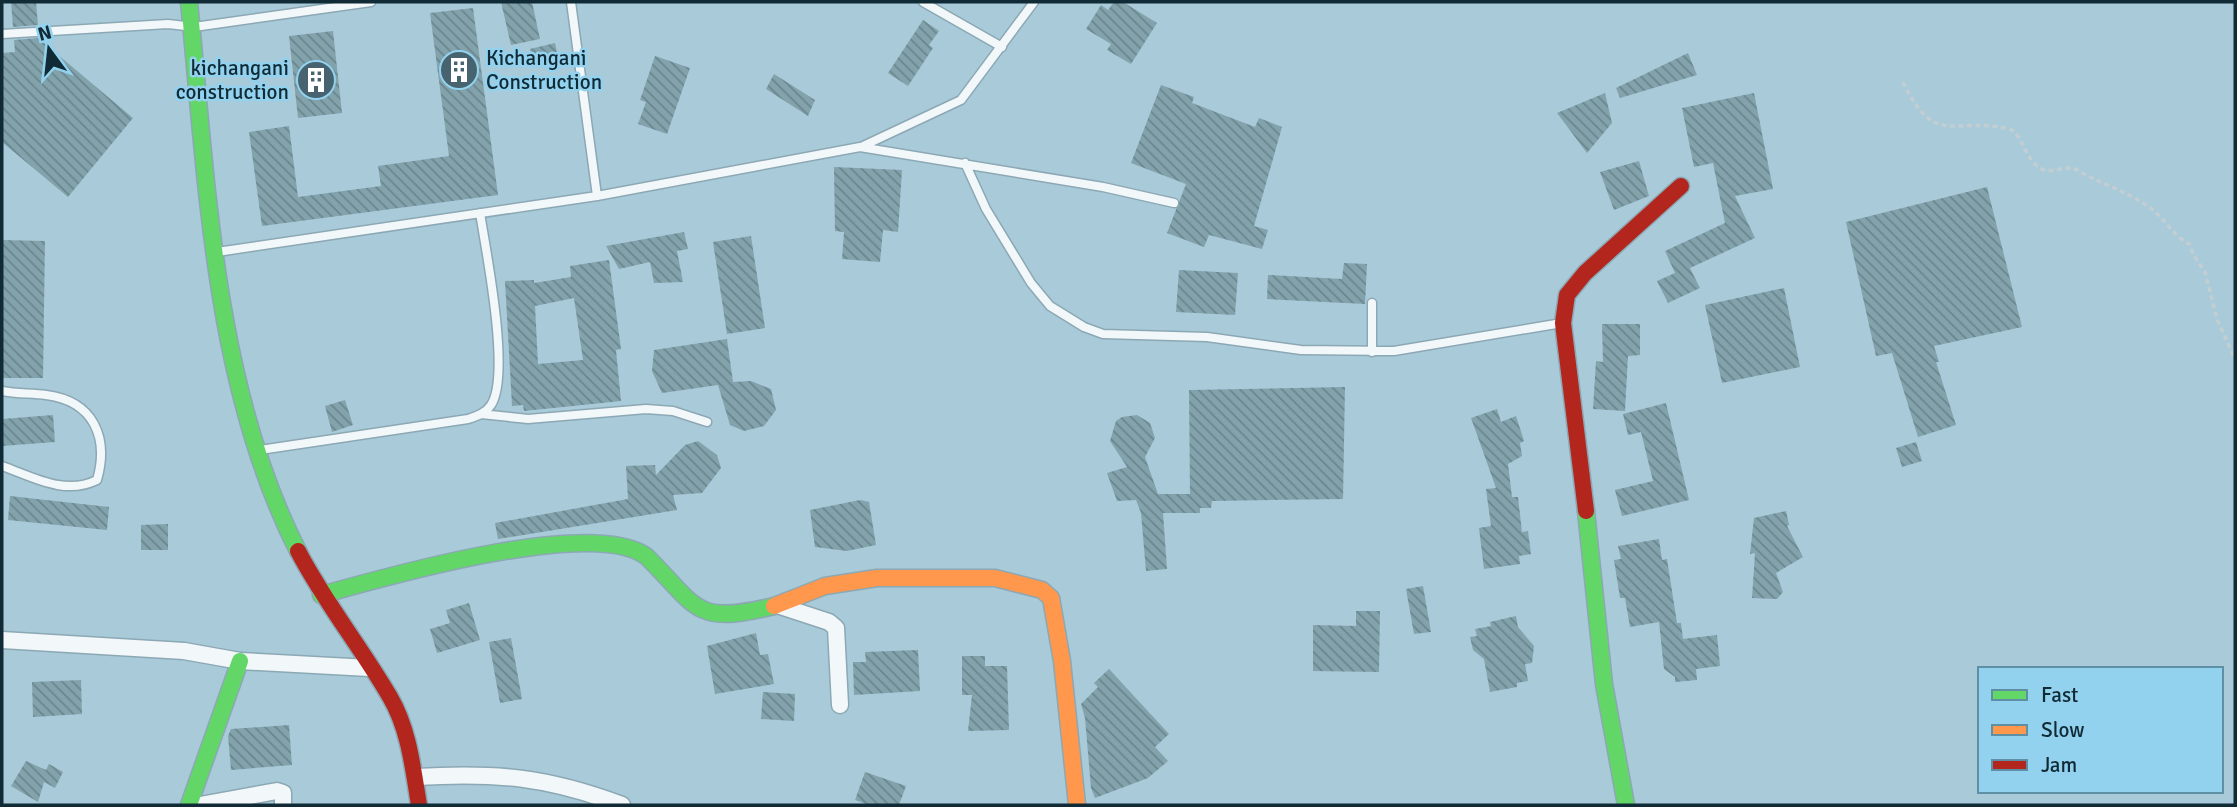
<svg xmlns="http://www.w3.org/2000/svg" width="2237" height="807" viewBox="0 0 2237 807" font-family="Signika,sans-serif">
<defs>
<pattern id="building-back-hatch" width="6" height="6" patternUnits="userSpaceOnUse" patternTransform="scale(1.75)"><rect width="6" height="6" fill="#83a3ac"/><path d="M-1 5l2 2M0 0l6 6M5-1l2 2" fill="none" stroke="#6a858d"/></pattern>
</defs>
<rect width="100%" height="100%" fill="#a8cad9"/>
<path fill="url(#building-back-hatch)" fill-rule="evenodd" d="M11,2H36L38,25L13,27Z
M501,2H532L540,39L511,45Z
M1114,2H1123L1157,23L1131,64L1107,50L1111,44L1086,29L1101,5L1108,10Z
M473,8L498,195L262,226L249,132L289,126L298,197L381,186L378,166L449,156L430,13Z
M923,20L939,31L929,45L933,48L908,86L888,73Z
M333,31L342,113L298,118L289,36Z
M38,38L133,118L68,197L2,142V53L15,52L14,40Z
M555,43L559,62L534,67L530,49Z
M1688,53L1697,75L1620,98L1616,88Z
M655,56L690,68L667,134L638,124L646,102L640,100Z
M774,74L815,100L808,116L766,89Z
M1161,85L1194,97L1192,103L1255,127L1259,118L1282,127L1254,226L1268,230L1262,249L1209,235L1204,247L1167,233L1186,184L1131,163Z
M1605,93L1612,123L1587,153L1557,113Z
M1754,93L1773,189L1735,196L1755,238L1690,268L1700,288L1668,303L1657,281L1675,273L1665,251L1725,223L1713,163L1694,167L1682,108Z
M1639,161L1649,196L1614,210L1600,172Z
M834,167L902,170L898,232L883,230L880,262L842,259L844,232L835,231Z
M1987,187L2022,327L1934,346L1939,362H1936L1956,425L1918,437L1892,353L1876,356L1846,222Z
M684,232L688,249L677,251L683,282L654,283L650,262L619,269L606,246Z
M751,236L765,328L727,334L713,242Z
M2,240L45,241L43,378H2Z
M609,260L621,349L616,350L621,401L524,411L523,405L512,406L505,281L534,280V283L571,277L570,266ZM574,298L583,360L538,364L535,306Z
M1344,263L1367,264L1365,304L1267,299L1268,275L1342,279Z
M1179,270L1238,273L1235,315L1176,312Z
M1784,288L1800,367L1722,383L1705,305Z
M1602,324H1640V355L1628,356L1625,411L1593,409L1596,361L1603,362Z
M727,339L733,382L751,381L771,389L776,410L764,426L744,431L730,425L718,385L662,393L652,371L654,350Z
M1345,387L1343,499L1212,501L1211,508H1200V513H1163L1167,569L1146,571L1141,513L1136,500L1117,501L1107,473L1127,467L1110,441L1116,421L1122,417L1137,415L1150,423L1155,438L1145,457L1158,494H1190L1189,390Z
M345,400L353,425L332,432L325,406Z
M1666,403L1689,500L1622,516L1615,490L1653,481L1641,432L1628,435L1623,414Z
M1497,409L1501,422L1516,416L1524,441L1520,443L1522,456L1508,464L1512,497H1518L1522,532L1528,531L1531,554L1519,556L1520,564L1484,569L1479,528L1491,526L1486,489L1496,488L1471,418Z
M53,415L55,442L2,446V419Z
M698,441L717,455L721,468L702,493L673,495L677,510L498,539L495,523L628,499L626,466L655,465L656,475L685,445Z
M1916,442L1922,461L1902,467L1896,448Z
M10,496L109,507L107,530L8,520Z
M860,500L869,502L876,545L847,551L815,547L810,510Z
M1786,511L1789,525L1787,526L1803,557L1776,573L1783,592L1777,599L1752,598L1755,553L1750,554L1754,518Z
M168,524V550H141V525Z
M1659,539L1662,560L1667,559L1677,623H1681L1683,639L1717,635L1720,666L1696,669L1697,680L1675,682V677L1664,669L1659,622L1630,627L1625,598H1620L1614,560L1621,559L1618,546Z
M1423,586L1431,632L1414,634L1406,589Z
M469,603L480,640L437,653L430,629L450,623L446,610Z
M1356,611H1380L1379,672L1313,671V625L1356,626Z
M1516,616L1518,627L1534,646L1532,663L1525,664L1528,681L1517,683V687L1490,692L1484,659L1473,650L1470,637L1477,636L1475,629L1491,626L1490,622Z
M756,633L760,655L768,654L774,684L715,694L707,646Z
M511,638L522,699L500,703L489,642Z
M918,650L920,691L854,695L853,662H866L865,652Z
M962,656H985V666H1007L1009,730L968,731L972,695H962Z
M1109,669L1169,734L1155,747L1168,761L1148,778L1095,798L1091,788L1085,718L1081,704L1098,687L1094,683Z
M81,680L82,714L33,717L32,682Z
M763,692L795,694L794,721L761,719Z
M289,725L292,765L231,770L228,736L231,729Z
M26,761L46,770L49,764L63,772L55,788L44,782L38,802L11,786Z
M865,772L906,786L899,805H869L855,800Z"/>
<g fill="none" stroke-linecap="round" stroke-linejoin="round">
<defs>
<path id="lane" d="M571,2L597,196
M923,2L1002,47
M2,34L168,24L194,27L371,2
M863,146L961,100L1034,2
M965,163L986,209L1031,283L1050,306L1084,327L1103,334L1207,337L1301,350L1394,351L1562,323
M217,252L597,196L860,147L1103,187L1174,203
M1372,352V303
M2,391C17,394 31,393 46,395C94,401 109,438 97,480C65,496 33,477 2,466
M481,414L528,419L646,409L673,411L707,422
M260,450L468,419C477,416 486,413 491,405C511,375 486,251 480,213"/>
<path id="street" d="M777,605L829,622L836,628L840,705
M2,640L184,651L240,661L369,668
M416,777C495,772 548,777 622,805
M200,805L277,791L283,793V805"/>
<path id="fast" d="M189,2C207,183 214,386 298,551
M1586,511L1604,684L1626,805
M321,595C386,577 592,517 646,556C698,607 693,626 774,606
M189,805L240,661"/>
<path id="slow" d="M774,606L825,586L877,578H995L1042,590L1051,598L1062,661L1077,805"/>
<path id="jam" d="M1586,511L1563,323L1567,295L1585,273L1681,186
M298,551C325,603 361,647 390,697C409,729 413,769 419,805"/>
</defs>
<use href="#lane" stroke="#8ca8b4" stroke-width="11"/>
<use href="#street" stroke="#8ca8b4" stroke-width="19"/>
<use href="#fast" stroke="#8ca8b4" stroke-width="19"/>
<use href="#slow" stroke="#8ca8b4" stroke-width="19"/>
<use href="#jam" stroke="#8ca8b4" stroke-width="19"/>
<path stroke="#c3ced3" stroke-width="3.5" stroke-dasharray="5 3.5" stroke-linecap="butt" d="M1903,82C1936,151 1956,114 2012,130C2023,139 2025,155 2036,165C2049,178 2064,163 2077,170C2101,184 2127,191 2149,207C2165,218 2172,235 2189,244L2193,254L2205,272L2217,319L2235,359"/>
<use href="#lane" stroke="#f2f7f9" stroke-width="8"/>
<use href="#street" stroke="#f2f7f9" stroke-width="16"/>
<use href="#fast" stroke="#63d668" stroke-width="16"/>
<use href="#slow" stroke="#ff974d" stroke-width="16"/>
<use href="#jam" stroke="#b3261e" stroke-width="16"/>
</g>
<defs>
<symbol id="building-disc" viewBox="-11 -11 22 22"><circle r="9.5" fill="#46636f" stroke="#93d2ee"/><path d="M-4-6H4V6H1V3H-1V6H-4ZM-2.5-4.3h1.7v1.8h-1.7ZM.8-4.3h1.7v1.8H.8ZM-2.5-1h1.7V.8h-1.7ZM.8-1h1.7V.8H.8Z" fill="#fff"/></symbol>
</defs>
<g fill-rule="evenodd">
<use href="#building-disc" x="437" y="48" width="44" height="44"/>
<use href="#building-disc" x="294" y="58" width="44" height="44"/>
</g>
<g text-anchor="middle" stroke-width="5" stroke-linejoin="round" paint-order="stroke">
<g font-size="21" fill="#112b36" stroke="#93d2ee" text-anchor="start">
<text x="486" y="65">Kichangani<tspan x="486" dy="24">Construction</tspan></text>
<text x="289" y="75" text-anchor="end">kichangani<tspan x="289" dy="24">construction</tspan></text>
</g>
</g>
<rect width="2237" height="807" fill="none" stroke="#112b36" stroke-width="7"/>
<rect x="1978" y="667" width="245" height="126" fill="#93d2ee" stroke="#5f8fa4" stroke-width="2"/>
<rect x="1992" y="690" width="35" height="10" fill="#63d668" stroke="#5f8fa4" stroke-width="2"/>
<text x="2041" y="702" font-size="21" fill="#112b36">Fast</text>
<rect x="1992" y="725" width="35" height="10" fill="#ff974d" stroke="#5f8fa4" stroke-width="2"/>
<text x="2041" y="737" font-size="21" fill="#112b36">Slow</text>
<rect x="1992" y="760" width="35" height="10" fill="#b3261e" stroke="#5f8fa4" stroke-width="2"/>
<text x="2041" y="772" font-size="21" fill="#112b36">Jam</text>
<g transform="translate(49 49) rotate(345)" stroke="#93d2ee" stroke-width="5" paint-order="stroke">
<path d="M0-5L12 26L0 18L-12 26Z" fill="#112b36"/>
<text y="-10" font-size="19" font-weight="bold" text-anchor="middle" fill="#112b36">N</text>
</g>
</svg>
